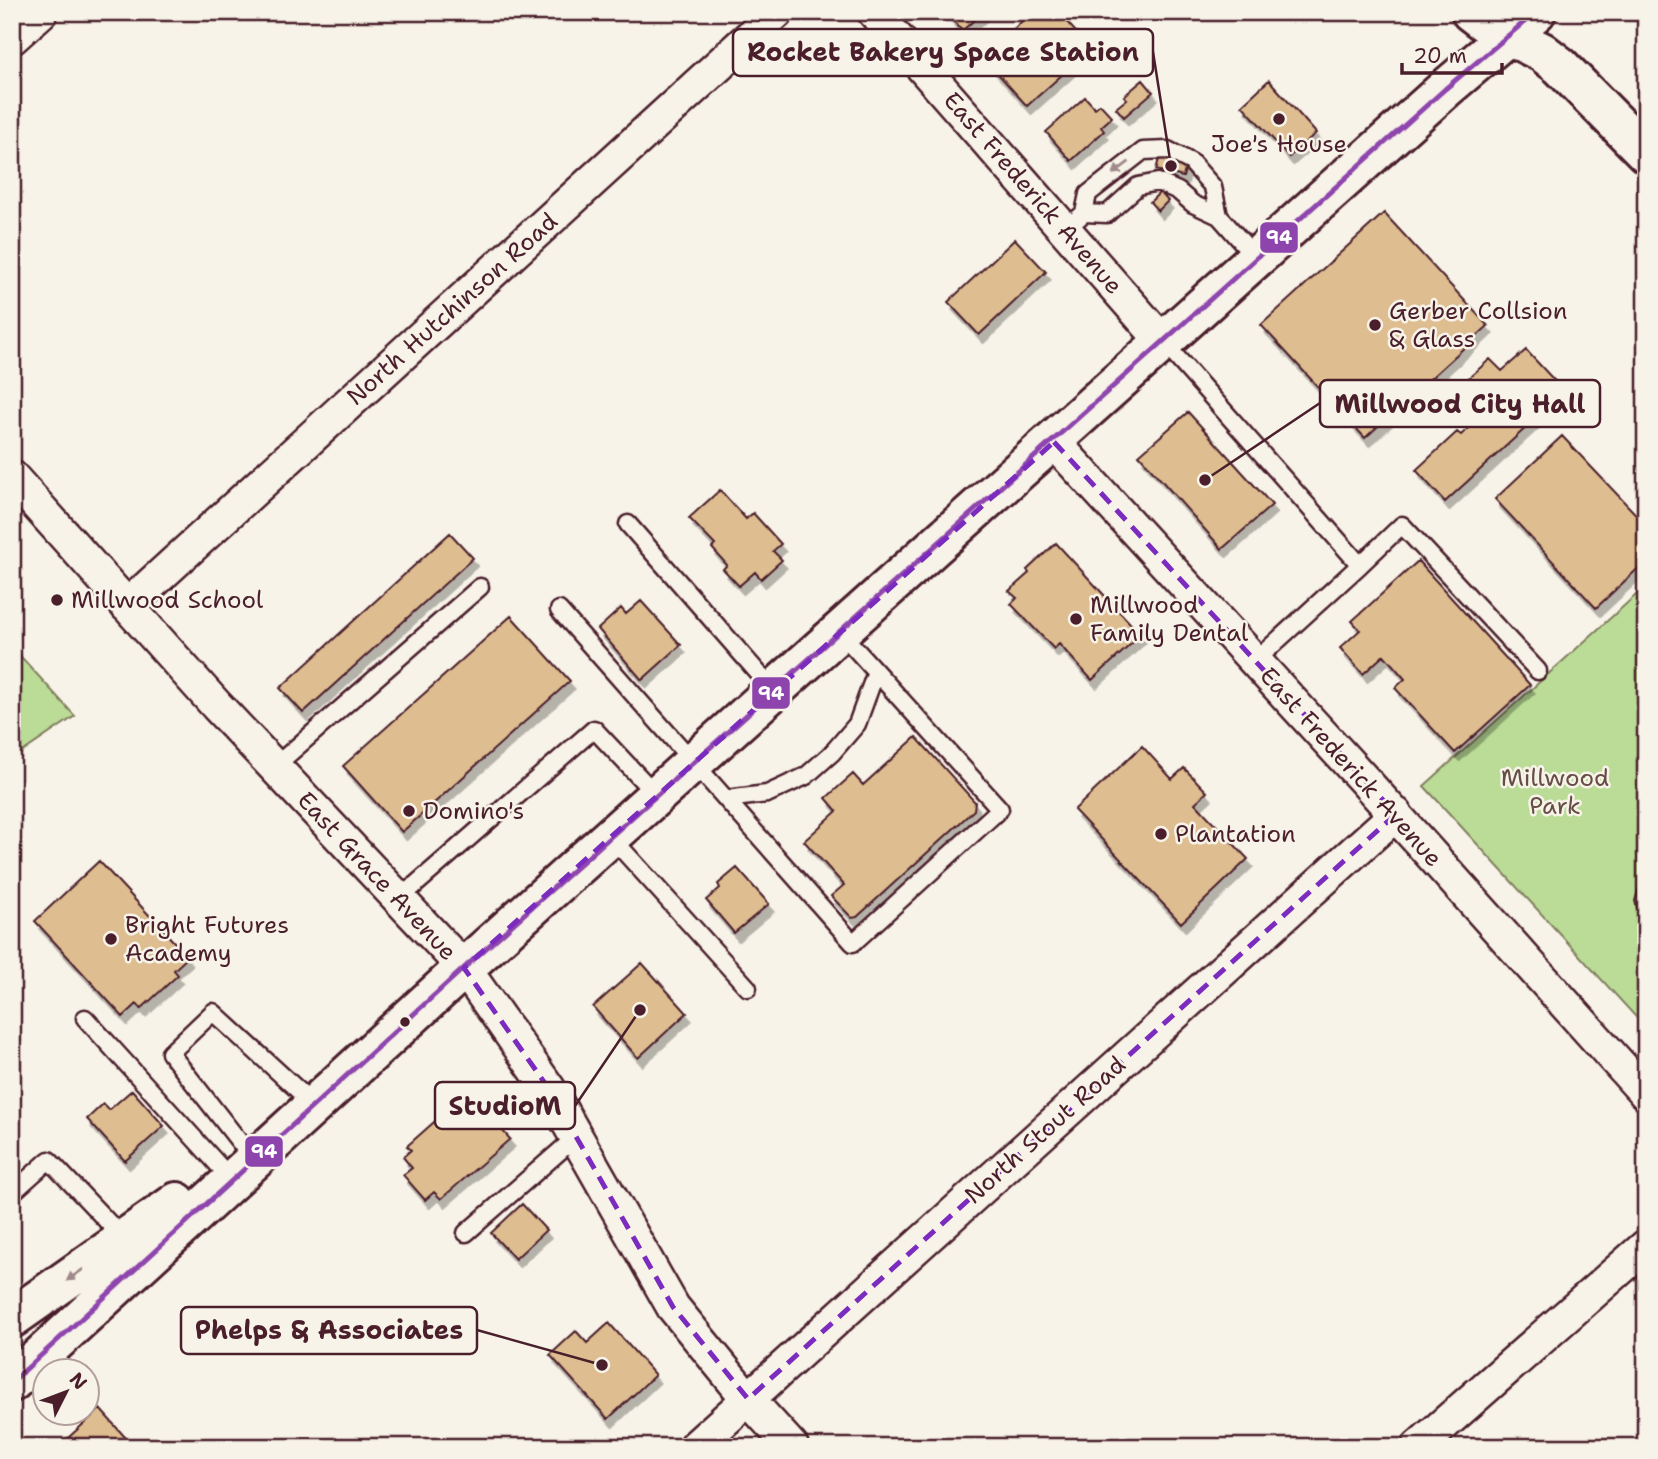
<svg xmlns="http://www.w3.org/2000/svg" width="1658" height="1459" font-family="'Shantell Sans',sans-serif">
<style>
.green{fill:#badc96;stroke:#827e60;stroke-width:2}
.building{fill:#debd90;stroke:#4a1f2b;stroke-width:2;filter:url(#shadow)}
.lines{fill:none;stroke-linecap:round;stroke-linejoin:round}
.lane-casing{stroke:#4a1f2b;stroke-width:21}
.street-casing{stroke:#4a1f2b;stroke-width:37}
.secondary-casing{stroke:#4a1f2b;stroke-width:44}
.primary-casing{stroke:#4a1f2b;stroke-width:44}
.lane{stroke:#f7f3e8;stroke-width:16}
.street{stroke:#f7f3e8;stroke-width:32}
.secondary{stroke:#f7f3e8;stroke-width:38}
.primary{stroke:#f7f3e8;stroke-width:38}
.bus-1-casing{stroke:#f7f3e8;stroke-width:10}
.bus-1{stroke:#8e44ad;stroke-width:5}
.oneway{fill:#a0898a}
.marked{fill:none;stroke:#7b2cbf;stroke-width:5;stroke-dasharray:14 9;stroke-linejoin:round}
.poi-dot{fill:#4a1f2b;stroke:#f7f3e8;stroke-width:2.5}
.labels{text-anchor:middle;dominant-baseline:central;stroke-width:5;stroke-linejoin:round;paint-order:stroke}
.poi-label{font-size:24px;fill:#4a1f2b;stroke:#f7f3e8;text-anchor:start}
.street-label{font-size:24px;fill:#4a1f2b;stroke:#f7f3e8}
.park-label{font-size:24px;fill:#664e46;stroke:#f7f3e8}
.leader{fill:none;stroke:#4a1f2b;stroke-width:2.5}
.callout-dot{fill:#4a1f2b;stroke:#f7f3e8;stroke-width:2.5}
.callout{fill:#f7f3e8;stroke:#4a1f2b;stroke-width:2.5}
.callout-label{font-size:26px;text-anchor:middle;font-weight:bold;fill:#4a1f2b}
.line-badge{stroke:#f7f3e8;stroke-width:2.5}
.badge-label{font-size:19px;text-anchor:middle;font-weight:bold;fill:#fff}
</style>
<defs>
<filter id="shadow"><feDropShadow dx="4.5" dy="8" stdDeviation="0" flood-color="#0004"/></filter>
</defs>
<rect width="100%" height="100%" fill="#f7f3e8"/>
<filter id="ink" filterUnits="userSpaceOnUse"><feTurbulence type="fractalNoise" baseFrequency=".0143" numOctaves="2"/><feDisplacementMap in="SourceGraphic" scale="14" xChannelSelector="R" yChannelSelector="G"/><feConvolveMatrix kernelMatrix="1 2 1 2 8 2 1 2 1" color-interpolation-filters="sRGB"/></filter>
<g filter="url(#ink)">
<path class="green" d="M1646 586V1028L1424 786Z
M12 647 75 716 12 759Z"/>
<path class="building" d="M946 12H983L962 31Z
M1032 12H1058L1091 49 1027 106 983 57Z
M1143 80 1153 92 1124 117 1116 108 1127 99 1124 96Z
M1269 80 1316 133 1289 157 1242 105Z
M1085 97 1095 108 1100 104 1112 117 1101 127 1104 131 1071 161 1046 132Z
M1160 155 1187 162 1183 177 1156 170Z
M1160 192 1168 201 1158 211 1150 202Z
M1384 213 1488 326 1365 438 1261 325Z
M1015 239 1046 272 979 335 948 302Z
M1526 350 1565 392 1445 502 1416 470 1457 432 1461 435 1488 410 1463 383 1490 359 1502 371Z
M1188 412 1272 505 1222 549 1139 455Z
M1562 436 1646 525V561L1596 608 1495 499Z
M720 490 746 519 753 513 781 544 773 551 782 560 761 579 755 572 739 586 723 569 727 565 712 548 715 545 689 518Z
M450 533 473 558 303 713 280 688Z
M1056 543 1141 635 1092 680 1059 644 1054 649 1011 604 1017 598 1009 591 1029 573 1027 570Z
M1418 561 1530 685 1455 753 1395 688 1405 679 1384 655 1363 674 1340 648 1360 630 1352 621Z
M641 601 681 645 642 680 598 629 621 608 626 614Z
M511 616 570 681 402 832 343 766Z
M916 737 975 802 974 810 857 917 852 918 831 896 844 885 804 841 837 811 826 798 853 774 863 785Z
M1142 746 1172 779 1184 768 1207 792 1195 803 1248 859 1181 923 1074 810Z
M99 861 188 957 174 970 178 975 141 1009 137 1004 123 1017 35 921Z
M737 868 769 904 734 933 706 900 720 888 718 884Z
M1646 883V919L1640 917 1635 901 1640 885Z
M642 963 687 1013 638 1058 593 1007Z
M132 1090 164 1126 125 1161 87 1119 103 1104 109 1110Z
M468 1092 510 1139 441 1199 434 1192 425 1200 403 1175 412 1168 403 1157 411 1150 407 1146Z
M522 1204 546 1230 515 1259 491 1233Z
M609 1323 655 1375 608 1419 550 1355 576 1331 587 1343Z
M100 1409 134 1447H58Z"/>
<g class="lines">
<g class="lane-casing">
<path id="lane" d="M1084 213 1107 214 1138 186 1158 182 1178 191 1193 204 1219 216 1257 259
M1065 230 1084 213 1088 194 1143 151 1168 150 1191 162 1213 187 1219 216
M1164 343 1360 565 1255 661
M628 524 774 691
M1360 565 1402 525 1538 671
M559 610 853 943 1000 809 840 632
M274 767 480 587
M726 799 767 794 806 776 832 753 857 724 876 672
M611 837 748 988
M399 899 594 729 657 796
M85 1018 222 1169
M246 1150 170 1053 213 1012 311 1102
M12 1193 49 1160 125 1240
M466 1233 576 1137"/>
</g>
<g class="street-casing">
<path id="street" d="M874 12 1164 343
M12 38 41 12
M1054 442 1364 780 1646 1094
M12 477 217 706 464 968 549 1089 673 1307 748 1399 792 1447
M127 606 777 12
M695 1447 1396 814
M1418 1447 1646 1246"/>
</g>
<g class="secondary-casing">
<path id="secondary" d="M1471 12 1488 25 1542 52 1560 66 1646 153"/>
</g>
<g class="primary-casing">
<path id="primary" d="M12 1318 177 1202
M12 1382 464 968 1445 89 1536 12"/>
</g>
<use href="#lane" class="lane"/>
<use href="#street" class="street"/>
<use href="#secondary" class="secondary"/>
<use href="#primary" class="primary"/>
<g class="bus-1-casing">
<path id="bus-1" d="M12 1382 464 968 1445 89 1536 12"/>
</g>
<use href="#bus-1" class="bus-1"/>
</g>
<defs><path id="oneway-solid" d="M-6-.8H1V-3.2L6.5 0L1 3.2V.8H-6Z" transform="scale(1.75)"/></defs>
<g class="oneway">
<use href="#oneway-solid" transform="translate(1121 168) rotate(143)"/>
<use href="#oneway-solid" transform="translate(75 1275) rotate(145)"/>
</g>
</g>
<path class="marked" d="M1054 442 1396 814 748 1399 673 1307 549 1089 464 968Z"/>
<g class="poi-dot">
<circle cx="1279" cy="119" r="7"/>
<circle cx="1375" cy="325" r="7"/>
<circle cx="57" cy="600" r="7"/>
<circle cx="1076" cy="619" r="7"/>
<circle cx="409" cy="811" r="7"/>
<circle cx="1161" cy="834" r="7"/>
<circle cx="111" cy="939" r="7"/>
<circle cx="405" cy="1022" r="6"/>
</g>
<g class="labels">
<g class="poi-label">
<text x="1279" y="144" text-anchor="middle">Joe's House</text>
<text x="1389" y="311">Gerber Collsion<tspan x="1389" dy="28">&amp; Glass</tspan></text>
<text x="71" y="600">Millwood School</text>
<text x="1090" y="605">Millwood<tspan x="1090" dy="28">Family Dental</tspan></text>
<text x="423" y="811">Domino's</text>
<text x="1175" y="834">Plantation</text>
<text x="125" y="925">Bright Futures<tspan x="125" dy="28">Academy</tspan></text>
</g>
<g class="street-label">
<text transform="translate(1033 193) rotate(49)">East Frederick Avenue</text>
<text transform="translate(452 309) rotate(-42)">North Hutchinson Road</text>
<text transform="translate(1351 767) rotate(48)">East Frederick Avenue</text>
<text transform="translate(377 876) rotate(47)">East Grace Avenue</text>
<text transform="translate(1045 1130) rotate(-42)">North Stout Road</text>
</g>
<g class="park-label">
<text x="1555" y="778">Millwood<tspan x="1555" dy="28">Park</tspan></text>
</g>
</g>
<path class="leader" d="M1171 166L1153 52M1205 480L1320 403M640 1010L575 1106M602 1365L477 1330"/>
<g class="callout-dot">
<circle cx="1171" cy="166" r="7"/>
<circle cx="1205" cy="480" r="7"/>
<circle cx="640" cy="1010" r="7"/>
<circle cx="602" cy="1365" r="7"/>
</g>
<g class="callout">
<rect x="733" y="29" width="420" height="47" rx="7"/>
<rect x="1320" y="380" width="280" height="47" rx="7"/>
<rect x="435" y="1082" width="140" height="47" rx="7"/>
<rect x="181" y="1307" width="296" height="47" rx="7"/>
</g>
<g class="callout-label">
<text x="943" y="61">Rocket Bakery Space Station</text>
<text x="1460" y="413">Millwood City Hall</text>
<text x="505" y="1115">StudioM</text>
<text x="329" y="1339">Phelps &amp; Associates</text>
</g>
<g class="line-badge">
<rect x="1259" y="221" width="40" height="33" rx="7" fill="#8e44ad"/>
<rect x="751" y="676" width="40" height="34" rx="7" fill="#8e44ad"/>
<rect x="244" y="1135" width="40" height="33" rx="7" fill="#8e44ad"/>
</g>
<g class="badge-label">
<text x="1279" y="244">94</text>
<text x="771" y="700">94</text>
<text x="264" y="1158">94</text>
</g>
<rect width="1658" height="1459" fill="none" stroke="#f7f3e8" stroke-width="42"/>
<rect x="21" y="21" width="1616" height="1417" fill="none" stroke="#4a1f2b" stroke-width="2.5" filter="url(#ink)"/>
<g transform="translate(66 1392) rotate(48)"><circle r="33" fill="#f7f3e8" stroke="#b29e9c" stroke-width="2"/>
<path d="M0-5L12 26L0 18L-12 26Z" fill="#4a1f2b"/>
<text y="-10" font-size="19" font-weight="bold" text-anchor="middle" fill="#4a1f2b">N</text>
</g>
<path d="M1402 63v10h100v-10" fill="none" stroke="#4a1f2b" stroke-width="3.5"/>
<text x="1413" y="63" font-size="21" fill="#4a1f2b" stroke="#f7f3e8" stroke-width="5" paint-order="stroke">20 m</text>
</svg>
